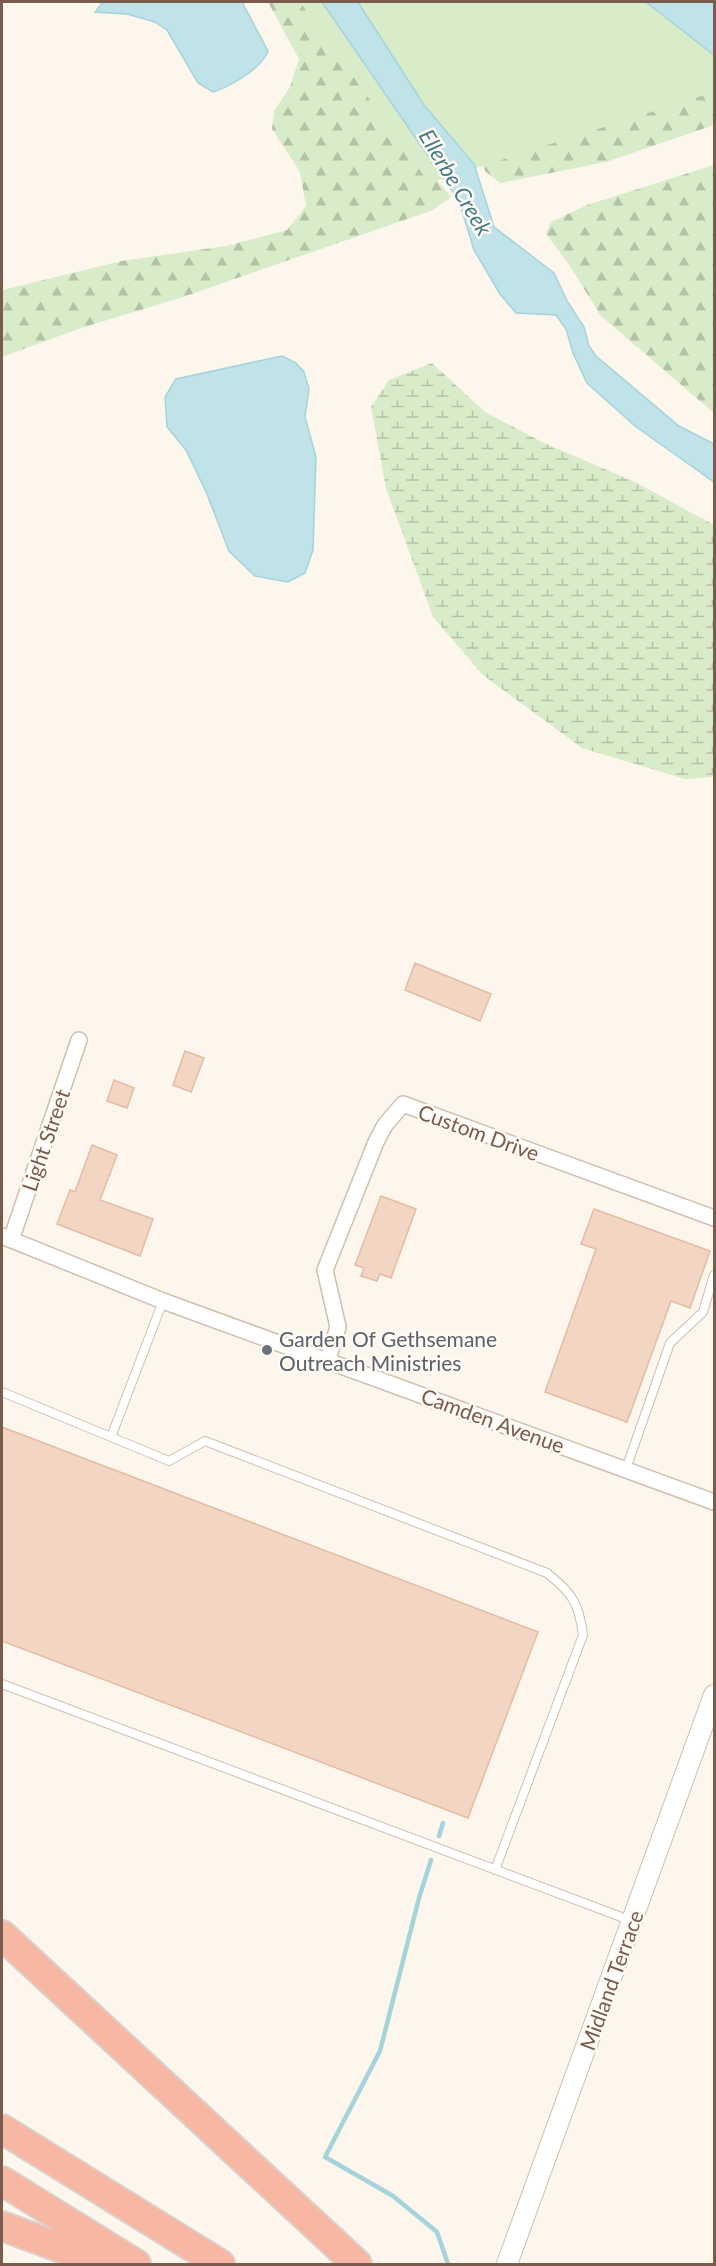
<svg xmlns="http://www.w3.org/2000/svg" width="716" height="2266" font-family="Lato,sans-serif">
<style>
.forest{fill:url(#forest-firs)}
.wetland{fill:url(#wetland-marsh)}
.park{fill:#d8ecc9}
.water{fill:#bfe3e8;stroke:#a5d3da;stroke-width:1.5}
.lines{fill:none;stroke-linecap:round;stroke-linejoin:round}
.stream{stroke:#a5d3da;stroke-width:4.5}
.building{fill:#f3d5c3;stroke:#e6bba3;stroke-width:1.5}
.service-casing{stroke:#d1beb0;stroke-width:10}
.minor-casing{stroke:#d1beb0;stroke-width:18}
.tertiary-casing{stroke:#d1beb0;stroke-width:22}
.motorway-casing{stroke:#dad1cd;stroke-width:32}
.service{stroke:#fff;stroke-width:8}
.minor{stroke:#fff;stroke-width:15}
.tertiary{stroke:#fff;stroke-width:20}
.motorway{stroke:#f7b7a3;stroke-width:28}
.worship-dot{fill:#6b7280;stroke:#fffaf3;stroke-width:2}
.labels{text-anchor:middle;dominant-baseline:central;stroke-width:5;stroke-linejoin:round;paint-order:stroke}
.street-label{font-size:21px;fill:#7a5c4d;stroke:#fffaf3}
.worship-label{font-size:21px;fill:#5b616d;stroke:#fffaf3;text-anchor:start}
.water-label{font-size:22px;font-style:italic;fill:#437c86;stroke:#fffaf3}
</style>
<defs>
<pattern id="forest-firs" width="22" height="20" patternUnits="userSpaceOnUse" patternTransform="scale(1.5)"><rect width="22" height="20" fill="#d8ecc9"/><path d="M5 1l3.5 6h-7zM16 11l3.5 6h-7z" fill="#b4c2a5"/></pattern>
<pattern id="wetland-marsh" width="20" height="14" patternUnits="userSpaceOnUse" patternTransform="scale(1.5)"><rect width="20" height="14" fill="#d8ecc9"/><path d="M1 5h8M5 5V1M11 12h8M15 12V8" fill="none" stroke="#b4c2a5"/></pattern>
</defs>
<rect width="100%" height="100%" fill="#fdf6ec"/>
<path class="forest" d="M268 2H318L422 163 451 197 433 210 180 298 81 328 2 357V290L122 261 226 246 287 230 306 206 300 172 272 129 274 111 290 87 299 59Z
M714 87V125L606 162 500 183 486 172 460 130Z
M714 165V413L601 316 568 263 546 234 551 222 587 205Z"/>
<path class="wetland" d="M432 363 485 412 544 443 635 482 714 525V777L685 779 582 748 483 675 433 617 386 488 371 407 389 380Z"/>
<path class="park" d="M300 2H714V92L429 183Z"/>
<path class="water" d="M103 2H242L268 51C261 69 231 86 213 92L198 83 167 30 155 22 127 14 95 12Z
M322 2H358L424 105 474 164 494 227 554 273 567 301 584 327 589 346 596 356 679 426 714 444V482L635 426 587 383 573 353 566 329 556 315 516 313 500 294 474 250 459 201Z
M646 2H714V55Z
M282 356 296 363 304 372 309 389 305 417 316 457 313 550 305 573 288 582 255 576 229 551 207 494 186 450 167 427 165 397 176 379Z"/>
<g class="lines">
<path class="stream" d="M439 1836 443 1823
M431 1860 419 1898 380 2051 325 2157 393 2196 437 2232 448 2264"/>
</g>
<path class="building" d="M415 963 491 994 480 1021 405 990Z
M185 1051 204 1058 191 1092 173 1085Z
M114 1080 134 1088 127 1108 107 1101Z
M92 1145 117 1155 100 1200 153 1219 140 1256 57 1224 70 1190 75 1192Z
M381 1196 416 1209 391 1278 380 1274 377 1281 361 1276 364 1268 355 1265Z
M594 1209 710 1251 690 1308 671 1301 627 1422 545 1392 596 1249 581 1244Z
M2 1427 538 1632 468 1818 2 1641Z"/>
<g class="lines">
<g class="service-casing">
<path id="service" d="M2 1392 111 1437 163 1301
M111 1437 169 1461 205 1441 547 1573C572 1593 579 1603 583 1635L495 1870
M626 1469 670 1343 703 1312 714 1275
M2 1684 632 1921"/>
</g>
<g class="minor-casing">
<path id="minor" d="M2 1236 163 1301 714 1502
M11 1240 79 1040
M328 1359 338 1327 325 1270 376 1142 385 1125 403 1104 714 1218"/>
</g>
<g class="tertiary-casing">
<path id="tertiary" d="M507 2264 714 1695"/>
</g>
<g class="motorway-casing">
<path id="motorway" d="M2 1935 357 2264
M2 2129 220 2264
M2 2181 136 2264
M2 2226 104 2264"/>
</g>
<use href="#service" class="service"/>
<use href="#minor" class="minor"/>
<use href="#tertiary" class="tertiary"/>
<use href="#motorway" class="motorway"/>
</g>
<circle class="worship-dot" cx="267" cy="1350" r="6"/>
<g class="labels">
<g class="street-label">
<text transform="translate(479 1132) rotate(20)">Custom Drive</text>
<text transform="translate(45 1140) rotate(-71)">Light Street</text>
<text transform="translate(493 1420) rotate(20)">Camden Avenue</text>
<text transform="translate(611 1980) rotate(-70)">Midland Terrace</text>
</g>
<g class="worship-label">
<text x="279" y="1338">Garden Of Gethsemane<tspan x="279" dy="24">Outreach Ministries</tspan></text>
</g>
<g class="water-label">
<text transform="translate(456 182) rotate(59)">Ellerbe Creek</text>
</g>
</g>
<rect width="716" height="2266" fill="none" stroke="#7a5c4d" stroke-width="6"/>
</svg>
